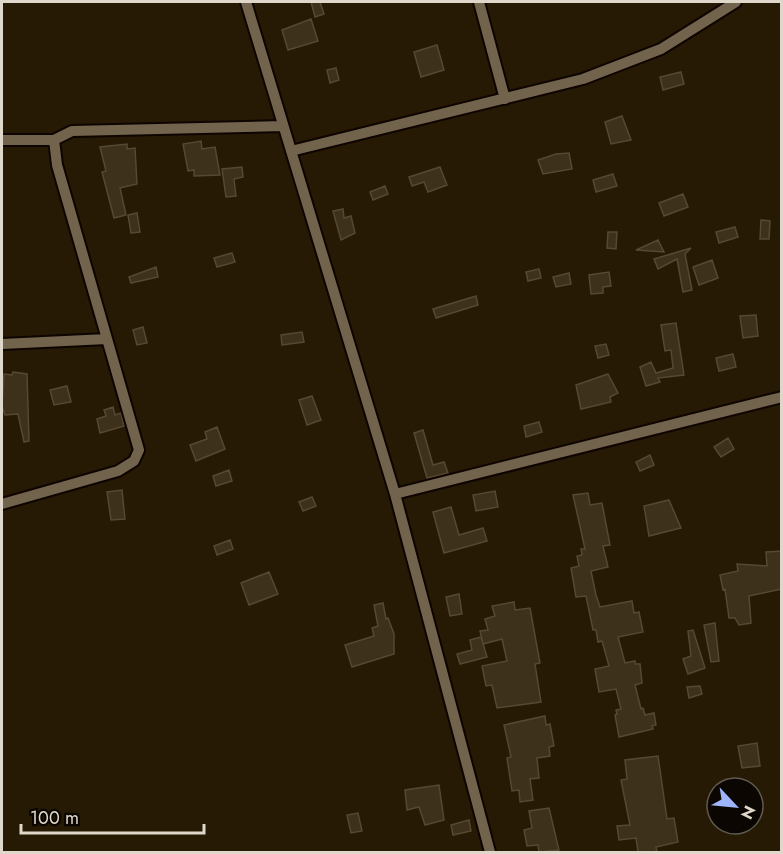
<svg xmlns="http://www.w3.org/2000/svg" width="783" height="854" font-family="Jost,sans-serif">
<style>
.building{fill:#3e311b;stroke:#564831;stroke-width:1.5}
.lines{fill:none;stroke-linecap:round;stroke-linejoin:round}
.minor-casing{stroke:#0e0500;stroke-width:14}
.minor{stroke:#72644c;stroke-width:10}
</style>
<rect width="100%" height="100%" fill="#261a04"/>
<path class="building" d="M311 2H320L324 14 315 17Z
M311 19 318 41 288 50 282 30Z
M437 45 444 70 421 77 414 52Z
M336 68 339 80 330 83 327 70Z
M681 72 684 84 663 90 660 77Z
M622 116 631 140 611 144 605 122Z
M201 141 202 149 215 147 220 175 194 176V170L188 171 183 144Z
M127 144V149L135 148 137 184 120 188 126 215 114 218 102 172 106 171 100 147Z
M569 153 572 169 543 174 538 160 556 154Z
M242 167 243 177 234 179 236 196 226 197 222 169Z
M440 167 447 185 428 192 424 182 412 186 409 177Z
M613 174 617 186 596 192 593 180Z
M385 186 388 194 373 200 370 192Z
M683 194 688 207 664 216 659 203Z
M343 209 344 218 351 216 355 233 341 240 333 211Z
M137 213 140 232 131 233 128 215Z
M761 220 770 221 769 239H760Z
M735 227 738 237 719 243 716 232Z
M608 232H617L616 249 607 248Z
M658 240 664 252 636 250Z
M691 248 685 254 692 290 683 292 677 259 658 269 654 259Z
M232 253 235 262 217 267 214 258Z
M712 260 718 278 699 285 693 267Z
M156 267 158 277 131 283 129 277Z
M539 269 541 278 528 281 526 272Z
M609 272 611 286 603 287V293L591 294 589 275Z
M569 273 571 284 556 287 553 277Z
M476 296 478 305 436 318 433 309Z
M756 315 758 336 743 338 740 316Z
M676 323 684 375 658 378 660 382 646 386 640 367 651 362 656 373 673 368 671 350 665 351 661 325Z
M143 327 147 343 137 345 133 330Z
M302 332 304 342 282 345 281 335Z
M606 344 609 355 598 358 595 346Z
M733 354 736 367 719 371 716 358Z
M13 372 27 374 29 441 24 442 18 414 5 415 2 406 4 374 12 375Z
M608 374 618 393 610 397 611 402 581 409 576 385Z
M67 386 71 402 54 405 50 390Z
M312 396 321 420 307 425 299 400Z
M113 407 115 415 121 413 124 426 100 433 97 419 106 416 104 410Z
M539 422 542 432 526 437 524 426Z
M217 427 225 449 196 461 190 445 207 439 205 432Z
M423 430 433 465 444 462 448 473 427 478 414 433Z
M728 438 734 449 721 457 714 447Z
M650 455 654 465 640 471 636 462Z
M229 470 232 481 216 486 213 476Z
M122 490 125 519 111 520 107 492Z
M495 491 498 507 476 511 473 495Z
M588 493 590 505 602 503 610 545 603 546 608 567 591 571 596 595 600 607 632 601 634 613 639 612 643 632 618 637 625 663 635 661V664H640L642 683 635 685 641 709 643 708 645 715 654 713 656 725 652 726 653 729 619 737 615 715 617 714 616 710 621 709 616 689 599 692 595 669 609 666 602 641 598 642 596 630H593L586 596 576 597 571 568 579 566 577 556 582 555 581 549H585L573 495Z
M312 497 316 506 303 511 299 502Z
M669 500 681 528 649 536 644 506Z
M451 507 459 535 483 528 487 541 444 553 433 512Z
M230 540 233 549 217 555 214 546Z
M782 551V589L749 596 751 623 739 625 735 618H729L725 589 723 590 720 575 738 571 737 564 767 566 766 552Z
M269 572 278 594 249 605 241 583Z
M459 594 462 614 450 616 446 597Z
M514 602 515 610 530 608 540 663 535 664 541 702 497 708 492 685 486 686 482 666 507 661 502 639 483 644 480 631 488 630 485 619 495 616 492 606Z
M383 603 386 619 388 618 394 634V654L352 667 345 645 374 636 372 628 378 626 374 605Z
M715 623 719 661 711 662 704 625Z
M693 630 705 668 688 674 683 659 691 656 688 631Z
M481 637 487 657 460 664 457 654 472 650 470 640Z
M700 686 702 694 689 698 687 687Z
M545 716 546 725 550 724 554 746 549 747 550 756 537 758 539 778 530 779 533 800 520 802 519 790 512 791 507 758 511 757 504 725Z
M757 743 760 766 742 768 738 746Z
M658 756 667 819 674 818 678 842 656 847 657 852H638L636 838 619 840 617 826 630 825 621 780 627 779 625 760Z
M439 785 444 820 425 825 419 807 407 810 405 790Z
M549 808 559 850 539 852 538 845 527 846 524 830 532 828 529 811Z
M358 813 362 831 351 833 347 815Z
M469 820 471 831 453 835 451 825Z"/>
<g class="lines">
<g class="minor-casing">
<path id="minor" d="M246 2 395 494 490 852
M479 2 505 99
M2 140H54L72 131 283 126
M291 151 583 79 661 49 736 2
M2 344 107 339
M395 494 782 397
M2 504 118 471 134 461 139 450 57 165 54 140"/>
</g>
<use href="#minor" class="minor"/>
</g>
<rect width="783" height="854" fill="none" stroke="#dfd7c9" stroke-width="6"/>
<g transform="translate(735 806) rotate(116)"><circle r="28" fill="#0b0601" stroke="#605a51" stroke-width="1.5"/>
<path d="M0-4.5L10 22L0 15L-10 22Z" fill="#9eb4fd"/>
<text y="-9" font-size="16" font-weight="bold" text-anchor="middle" fill="#dfd7c9">N</text>
</g>
<path d="M21 824v9h183v-9" fill="none" stroke="#dfd7c9" stroke-width="3"/>
<text x="30" y="824" font-size="18" fill="#dfd7c9" stroke="#0b0601" stroke-width="4.5" paint-order="stroke">100 m</text>
</svg>
